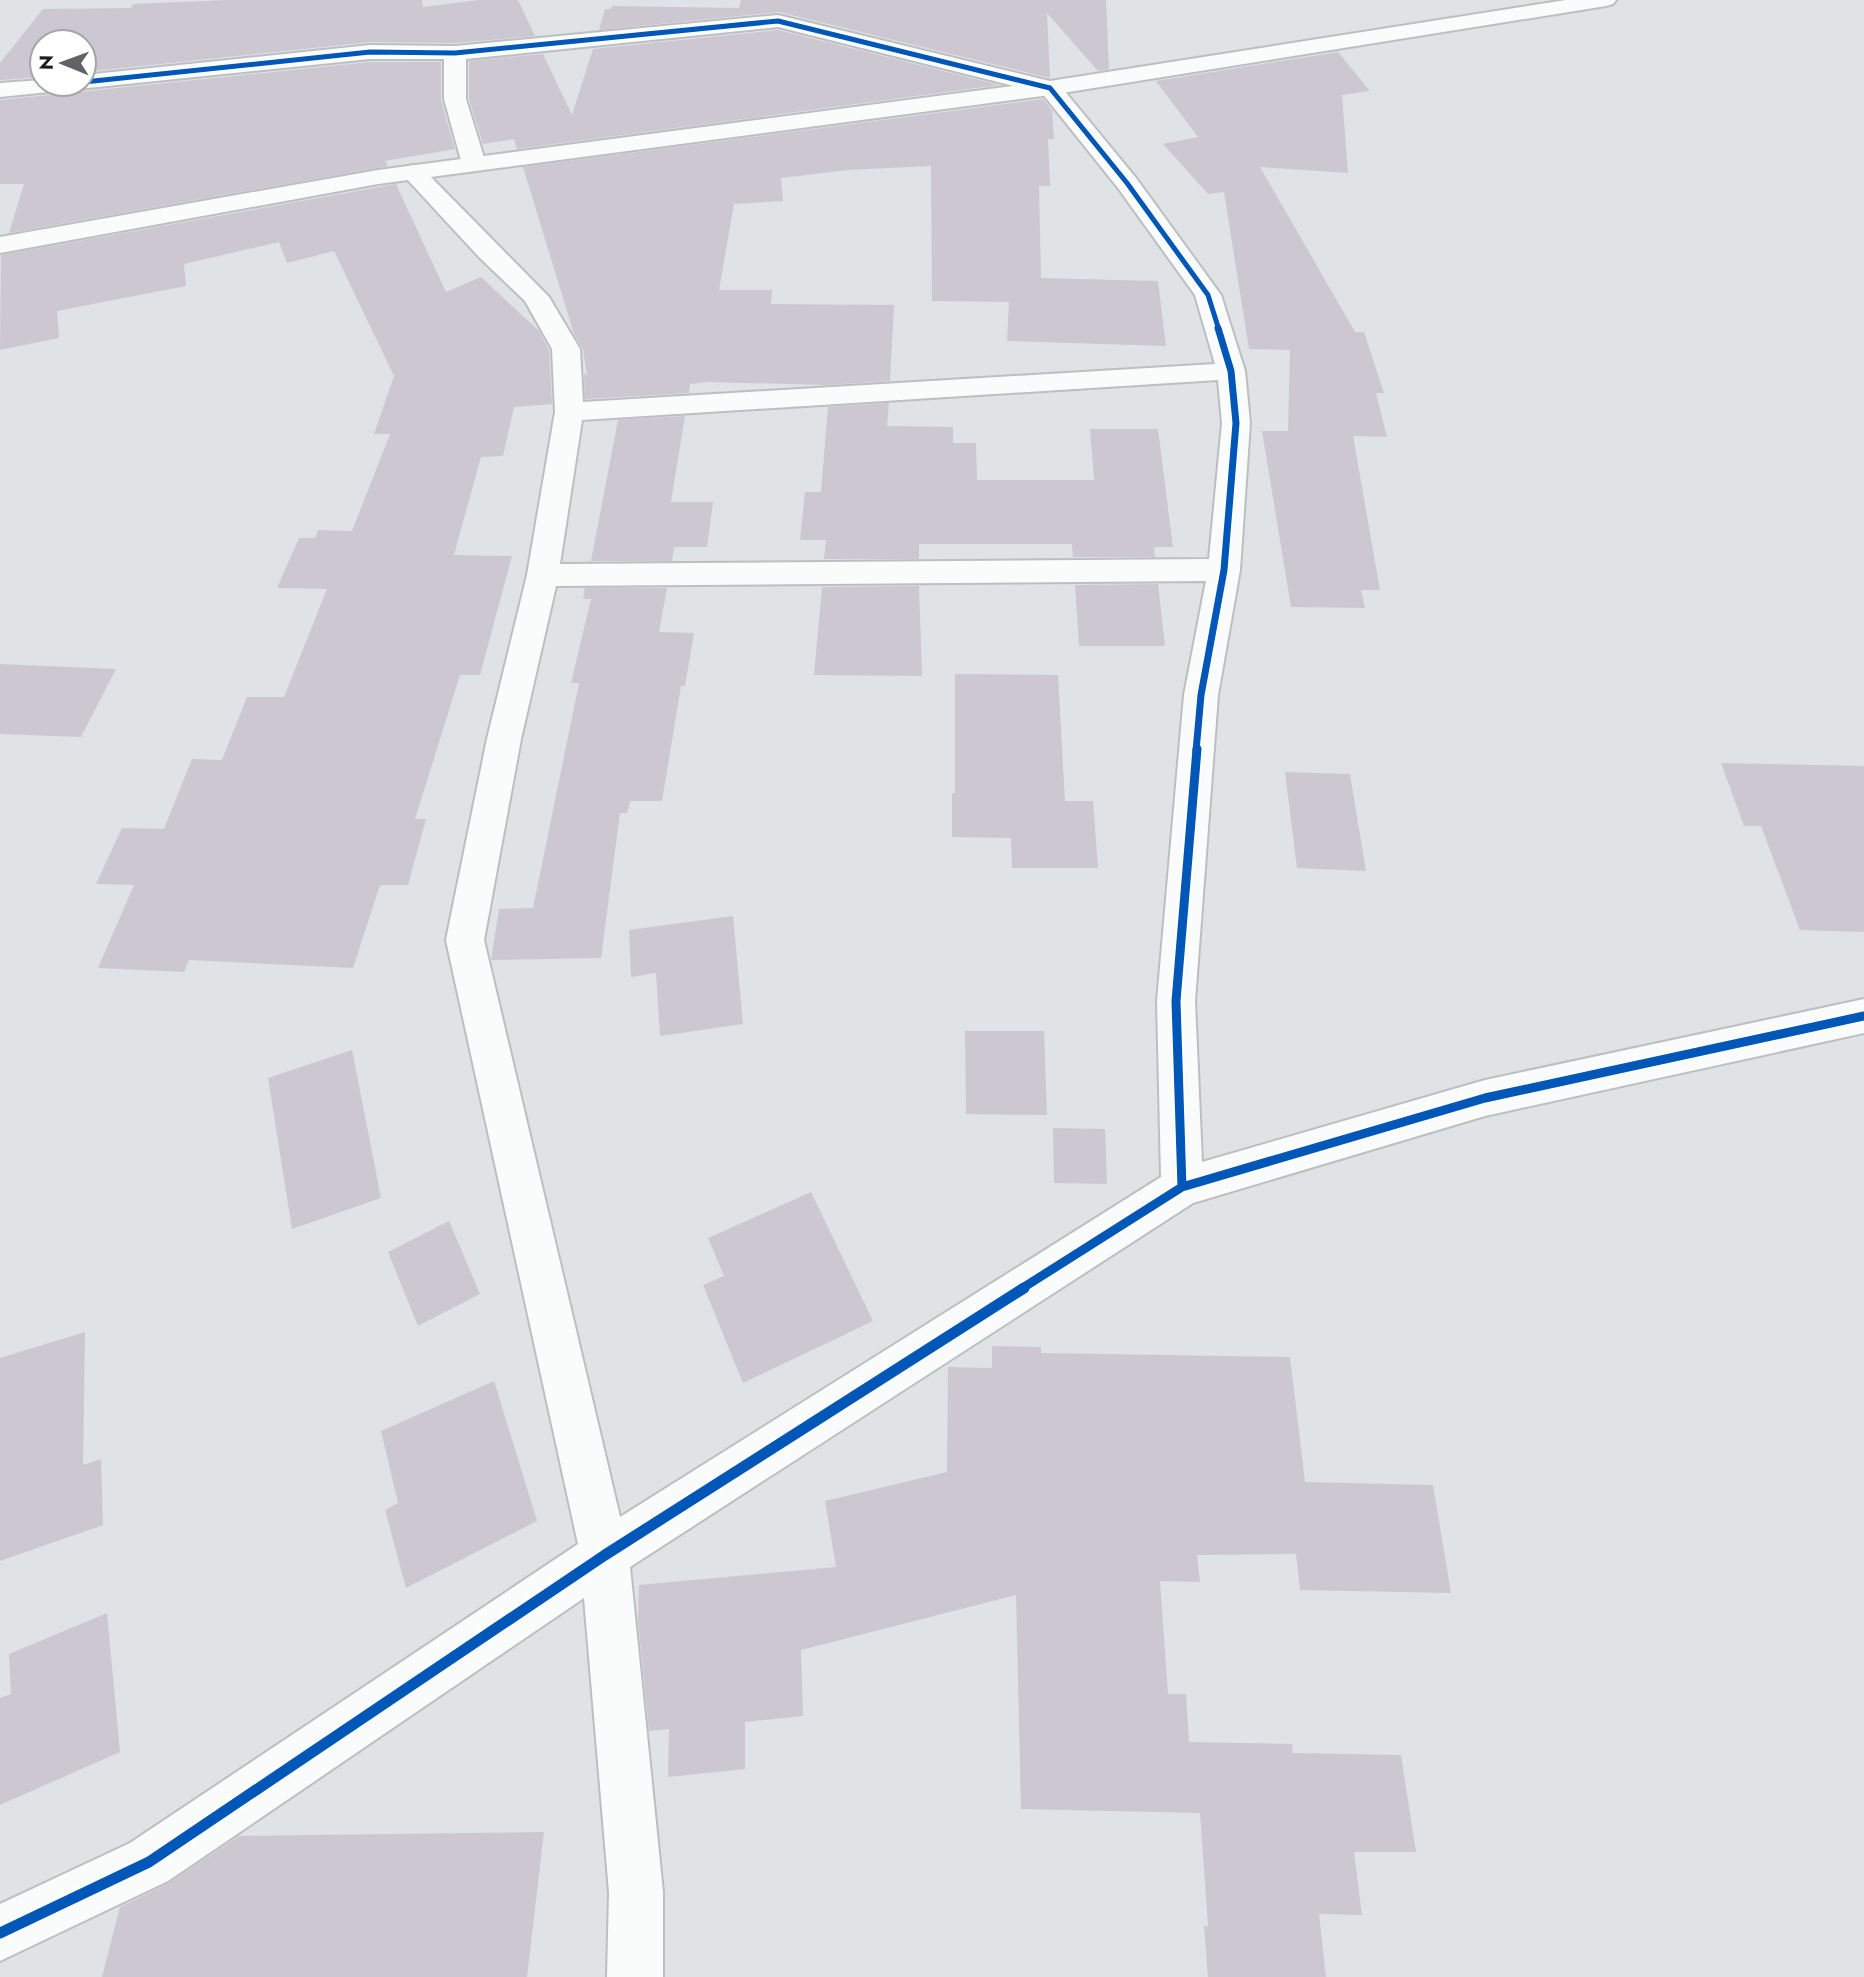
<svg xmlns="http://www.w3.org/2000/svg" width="1864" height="1977" font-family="Jost,sans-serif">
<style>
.building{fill:#ccc7d1}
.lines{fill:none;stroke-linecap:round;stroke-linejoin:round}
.minor-casing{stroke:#bcbfc1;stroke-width:4}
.tertiary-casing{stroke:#bcbfc1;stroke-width:4}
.minor{fill:#fafbfb;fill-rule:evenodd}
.tertiary{fill:#fafbfb;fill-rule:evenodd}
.cycleway-far3-casing{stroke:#fff;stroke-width:8}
.cycleway-far2-casing{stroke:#fff;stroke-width:10}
.cycleway-far1-casing{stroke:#fff;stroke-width:13}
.cycleway-casing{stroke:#fff;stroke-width:16}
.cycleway-far3{stroke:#0057b8;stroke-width:5}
.cycleway-far2{stroke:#0057b8;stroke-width:7}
.cycleway-far1{stroke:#0057b8;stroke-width:9}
.cycleway{stroke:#0057b8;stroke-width:11}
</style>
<rect width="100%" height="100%" fill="#e0e3e6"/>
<path class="building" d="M227 0H422L423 7 478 0H518L535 36 455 43 370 42 84 72V42H42V77L0 80V63L43 9 131 8 133 4Z
M741 0H1106L1109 69 1098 71 1047 13 1050 78 779 12 599 30 605 9H610L612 6 739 8Z
M778 30 999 85 517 149 514 139 483 144 469 99V61L543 54 572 115 593 49Z
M1338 52 1370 91 1342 95 1348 173 1260 167 1355 332H1364L1384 393H1376L1387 437 1353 436 1380 590H1361L1365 608 1291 607 1262 431H1288L1290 350 1249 349 1224 192 1208 194 1163 144 1198 137 1156 81Z
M370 62H441V100L455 149 385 161 388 166 9 233 24 184H0V100Z
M1043 99 1052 110 1054 139H1048L1050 186H1039L1041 278 1158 281 1166 346 1007 341 1009 302 932 301 931 166 848 170 781 178 783 201 734 204 719 290H772L771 304 894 305 890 381 827 385 708 382 690 384 689 393 585 399 584 373 587 376 583 349 574 334 523 167Z
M396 184 446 292 481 277 539 331 549 350 552 404 514 407 503 456 481 457 454 555 512 556 480 675H460L415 819H426L408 885H380L353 968 189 960 184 972 98 968 134 885 96 884 122 828 164 829 192 759 222 760 247 697H284L327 589 277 588 299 538H315L318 530 352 531 390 434H374L394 376 334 251 287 263 279 242 184 264 186 286 57 311 59 338 0 350 1 255Z
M889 403 887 426 953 427V443H976L977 480H1094L1090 429H1158L1173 547H1154L1155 557H1073L1072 544H919V559H824L826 540H800L805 492H821L828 407Z
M685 416 671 502H713L707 547H674L672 561H591L618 420Z
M1158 584 1165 646H1079L1075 585Z
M919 586 922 676 814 675 822 587Z
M585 588H667L659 632 694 633 685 686H681L662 801H630L627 813H620L601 958 491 960 499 909 533 908 579 683H571L591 599H583Z
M0 664 116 669 81 737 0 734Z
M955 674 1058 675 1065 801H1093L1098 868H1012L1011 838 952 837V793H955Z
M1721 763 1864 766V932L1800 930 1761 826H1744Z
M1285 772 1350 774 1366 871 1297 868Z
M733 916 743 1024 660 1036 656 973 631 977 629 930Z
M965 1031H1044L1047 1115 966 1114Z
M352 1050 381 1198 292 1229 268 1078Z
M1053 1128 1105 1129 1107 1184 1054 1183Z
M811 1192 873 1321 743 1383 703 1285 724 1276 708 1238Z
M449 1221 480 1294 418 1326 388 1252Z
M85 1332 83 1465 101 1459 103 1525 0 1561V1358Z
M992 1346 1041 1347V1353L1290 1357 1305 1482 1433 1485 1451 1593 1300 1590 1296 1554 1197 1555 1200 1582 1160 1581 1168 1694H1186L1189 1742 1292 1744 1293 1753 1401 1755 1416 1852H1354L1362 1915 1319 1914 1326 1977H1208L1204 1926H1208L1200 1813 1021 1809 1016 1595 801 1650 803 1716 745 1722V1769L668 1777 669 1729 649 1731 638 1620 639 1585 836 1567 825 1501 947 1472 948 1367 992 1368Z
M494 1381 537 1521 406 1588 385 1510 398 1503 381 1431Z
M107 1613 120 1752 0 1805V1698L11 1694 9 1654Z
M544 1832 527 1977H102L120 1907 169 1883 239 1836Z"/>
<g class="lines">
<g class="minor-casing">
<path id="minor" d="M778 15 1058 83 1136 178 1221 295 1245 371 1250 423 1240 570 1218 695 1195 1001 1202 1162 1485 1080 1864 999V1033L1485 1116 1193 1203 630 1567 663 1892V1977H607L609 1892 584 1598 168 1881 0 1961V1904L130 1843 578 1544 446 940 487 739 527 575 555 412 552 349 525 301 479 257 405 177 401 172 405 167 413 165 421 167 549 297 580 349 583 402 1215 364 1195 295 1118 188 1042 93 778 27 466 59V99L486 164 482 169H466L462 164 444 99V59H370L0 97V83L42 80V84H84V75L370 45 455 46ZM1218 380 1222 423 1209 559 560 564 582 420ZM1206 581 1184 695 1157 1001 1161 1177 620 1517 484 940 521 739 556 586Z"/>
</g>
<g class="tertiary-casing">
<path id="tertiary" d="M1566 0H1616L1613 4 1606 6 1050 95 378 184 0 253V237L378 170 1050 81Z"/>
</g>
<use href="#minor" class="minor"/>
<use href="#tertiary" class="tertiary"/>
<g class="cycleway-far3-casing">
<path id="cycleway-far3" d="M84 82 370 52 455 53 778 21 1050 88 1127 183 1208 295 1219 330"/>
</g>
<g class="cycleway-far2-casing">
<path id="cycleway-far2" d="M1196 751 1201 695 1224 570 1236 423 1231 371 1218 328"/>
</g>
<g class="cycleway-far1-casing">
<path id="cycleway-far1" d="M1182 1187 1176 1001 1197 749
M1021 1289 1182 1187 1485 1098 1864 1016"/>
</g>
<g class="cycleway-casing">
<path id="cycleway" d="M0 1933 149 1862 605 1555 1024 1288"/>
</g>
<use href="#cycleway-far3" class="cycleway-far3"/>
<use href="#cycleway-far2" class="cycleway-far2"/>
<use href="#cycleway-far1" class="cycleway-far1"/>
<use href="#cycleway" class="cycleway"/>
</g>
<g transform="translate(63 63) rotate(271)"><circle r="33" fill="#ffffff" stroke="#a4a5a5" stroke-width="2"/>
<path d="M0-5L12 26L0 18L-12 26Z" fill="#606265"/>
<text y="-10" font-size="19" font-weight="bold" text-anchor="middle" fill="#1b1d1f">N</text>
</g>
</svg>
